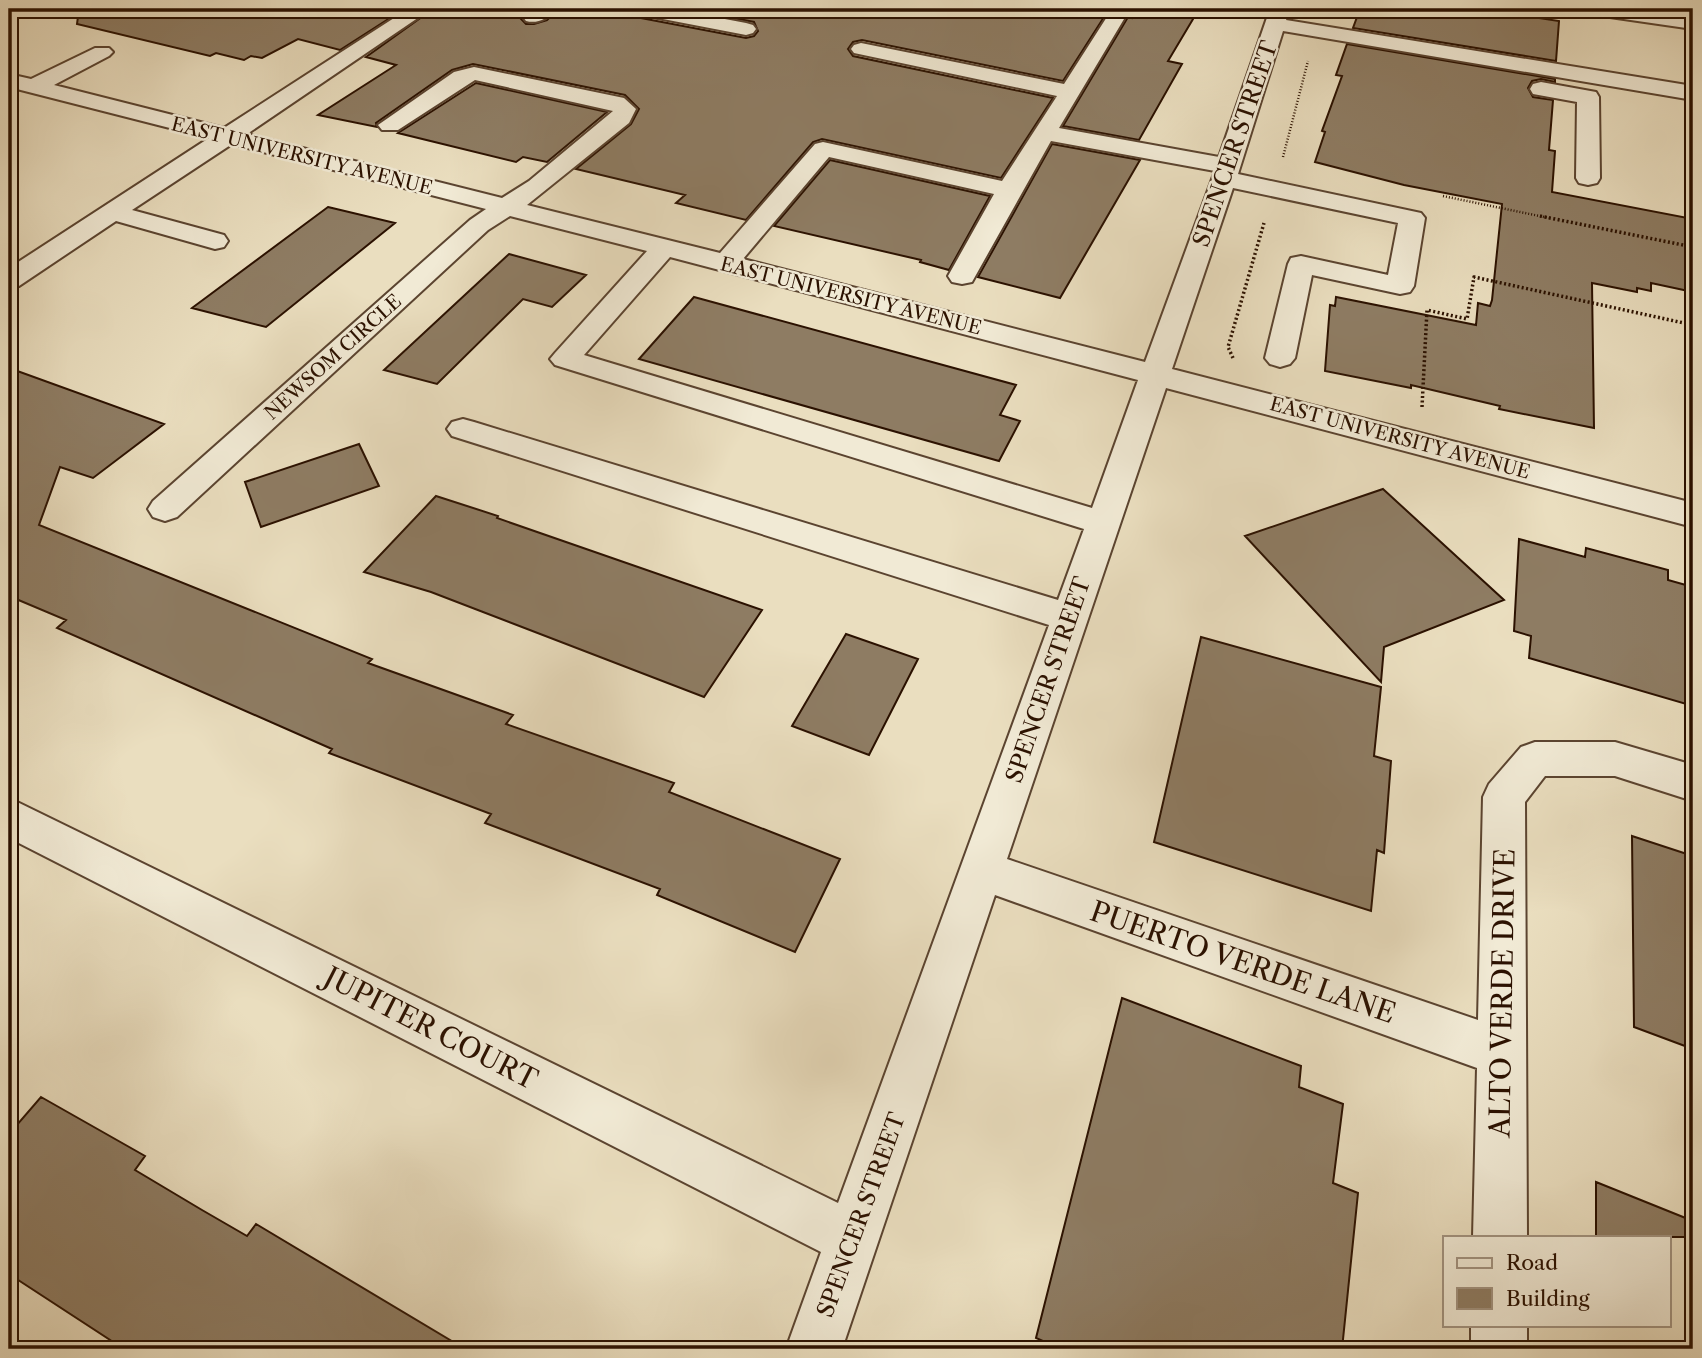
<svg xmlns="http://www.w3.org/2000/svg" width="1702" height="1358" font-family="'Libre Caslon Text',serif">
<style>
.building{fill:#8e7c63;stroke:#2b1100;stroke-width:2}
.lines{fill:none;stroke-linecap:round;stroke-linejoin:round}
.minor-casing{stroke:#5b4430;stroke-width:4}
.path-far1{stroke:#2b1100;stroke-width:2.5;stroke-dasharray:1 2;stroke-linecap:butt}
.path{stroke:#2b1100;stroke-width:3.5;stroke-dasharray:2 2.5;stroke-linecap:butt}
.minor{fill:#f1ead5;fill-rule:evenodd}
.labels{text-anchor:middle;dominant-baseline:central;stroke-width:5;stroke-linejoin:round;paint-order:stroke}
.far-street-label{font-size:19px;fill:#2b1100;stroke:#f1ead5}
.street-label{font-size:23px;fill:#2b1100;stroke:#f1ead5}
.near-street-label{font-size:28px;fill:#2b1100;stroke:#f1ead5}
</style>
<rect width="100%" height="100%" fill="#eadebf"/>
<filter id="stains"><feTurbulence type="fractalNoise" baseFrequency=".00286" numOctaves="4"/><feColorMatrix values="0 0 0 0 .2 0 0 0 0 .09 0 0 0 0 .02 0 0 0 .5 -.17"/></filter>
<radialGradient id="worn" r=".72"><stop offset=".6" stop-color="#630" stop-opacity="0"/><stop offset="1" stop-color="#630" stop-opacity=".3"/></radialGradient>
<path class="building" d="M79 9H404L340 50 298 39 262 58 251 56 244 60 216 53 210 56 77 24Z
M433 9H528L521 19 526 24H534L547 20 558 9H629L633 15 641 18 746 38 754 36 758 31 754 22 685 9H1076L1106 14 1063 81 862 40 853 42 848 49 853 56 1053 98 1001 178 822 139 813 142 746 220 676 203 685 195 576 169 631 124 639 109 625 95 473 64 452 70 376 123 377 127 318 115 396 65 366 57Z
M1138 9H1199L1168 61 1182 64 1139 140 1063 126 1128 17 1132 18Z
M1360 9H1480L1559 21 1556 61 1353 28Z
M1347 44 1555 79V82L1541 79 1532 81 1528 88 1533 97 1553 100 1549 150 1555 151 1552 192 1693 219V292L1651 283V291L1637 288V292L1592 283 1594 428 1499 409 1500 406 1411 385V388L1325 371 1330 305 1335 306 1336 297 1476 325 1478 303 1490 306 1492 300 1502 204 1404 185 1315 162 1325 132 1322 131 1342 76 1336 75Z
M476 83 607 112 547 162 523 157 516 162 398 133Z
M1052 144 1140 160 1060 298 978 277Z
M830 160 990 196 949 270 920 262 921 260 774 226Z
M328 207 395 223 266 327 192 308Z
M509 254 586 275 552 307 523 299 437 384 384 370Z
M694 297 1016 385 1000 415 1020 421 999 461 639 359Z
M9 368 164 424 93 478 60 467 39 525 372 659 368 663 513 715 506 724 674 783 669 792 840 859 795 952 657 895 660 889 485 823 491 814 329 753 332 749 57 628 66 620 9 596Z
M359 444 379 486 261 527 245 482Z
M1383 489 1504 600 1384 647 1381 682 1245 536Z
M436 496 498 516 497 518 762 610 704 697 431 592 364 572Z
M1519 539 1585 557 1586 548 1668 570V580L1693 587V706L1529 658 1531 636 1514 631Z
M846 634 918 659 869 755 792 726Z
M1201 637 1381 687 1374 756 1391 761 1384 853 1377 850 1371 911 1154 842Z
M1632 836 1693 856V1049L1634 1027Z
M1122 998 1301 1066 1299 1087 1343 1104 1333 1183 1358 1193 1342 1349H1061L1036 1338Z
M41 1097 145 1156 135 1170 202 1210 247 1236 256 1224 465 1349H124L9 1274V1134Z
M1596 1182 1693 1221V1237H1596Z"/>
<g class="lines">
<g class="minor-casing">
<path id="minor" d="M408 9H431L247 134 502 198 529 181 613 111 475 80 398 130H382L378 125 454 72 474 67 624 98 636 109 629 123 527 205 720 253 815 144 823 142 1002 181 1057 96 854 53 851 49 854 45 861 43 1064 84 1112 9H1130L1059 128 1219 157 1270 9H1290L1286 20 1693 86V100L1283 31 1238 174 1421 213 1425 218 1414 286 1410 292 1400 294 1312 275 1295 358 1290 364 1280 367 1270 364 1265 358 1288 264 1291 258 1301 256 1388 275 1398 223 1233 188 1172 369 1693 503V527L1166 388 1007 859 1478 1020 1483 797 1489 784 1521 747 1535 742H1615L1693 765V801L1615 776H1545L1525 802 1527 1237H1473L1477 1068 995 895 842 1349H786L821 1252 9 838V798L838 1203 1049 625 452 436 447 429 452 422 463 419 474 422 1058 600 1084 529 555 365 550 359 555 353 647 251 510 216 488 230 177 517 165 521 153 517 148 509 153 501 470 220 486 209 232 144 132 210 224 235 228 241 224 247 215 249 116 221 19 286 9 288V268L209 138 9 87V74L31 79 95 48H109L113 52 109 56 54 85 224 128ZM1051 141 1215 171 1145 362 743 259 829 157 994 194 948 276 952 282 962 284 972 282ZM670 257 1138 380 1092 508 584 355Z
M532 9H555C548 19 537 24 526 21L523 17Z
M632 9H672L746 23 753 25 756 29 753 33 746 35 642 15 635 13Z
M1586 9H1636L1693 17V29L1596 15 1589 13Z
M1541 82 1596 92 1599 97 1600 178 1597 183 1588 185 1579 183 1576 178 1577 102 1533 94 1530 89 1533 84Z
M1471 1325H1527V1349H1471Z"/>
</g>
<path class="path-far1" d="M1283 157 1308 61
M1443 196 1549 218"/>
<path class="path" d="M1540 216 1693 247
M1233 358 1228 347 1264 223
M1422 407 1427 310 1467 319 1474 277 1693 325"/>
<use href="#minor" class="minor"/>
</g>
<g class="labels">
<g class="far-street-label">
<text transform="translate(302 156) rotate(14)">EAST UNIVERSITY AVENUE</text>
<text transform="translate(851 296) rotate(14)">EAST UNIVERSITY AVENUE</text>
<text transform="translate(333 357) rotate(-42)">NEWSOM CIRCLE</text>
<text transform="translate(1400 438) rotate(15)">EAST UNIVERSITY AVENUE</text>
</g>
<g class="street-label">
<text transform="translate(1235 144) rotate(-71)">SPENCER STREET</text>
<text transform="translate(1048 680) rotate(-71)">SPENCER STREET</text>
<text transform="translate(861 1215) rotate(-70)">SPENCER STREET</text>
</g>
<g class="near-street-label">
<text transform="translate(1243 962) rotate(19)">PUERTO VERDE LANE</text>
<text transform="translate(1502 993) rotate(-89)">ALTO VERDE DRIVE</text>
<text transform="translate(431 1028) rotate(27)">JUPITER COURT</text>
</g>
</g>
<rect width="1702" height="1358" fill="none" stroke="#eadebf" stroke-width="35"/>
<rect x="10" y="10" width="1681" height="1337" fill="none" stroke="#2b1100" stroke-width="3.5"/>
<rect x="18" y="18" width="1667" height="1323" fill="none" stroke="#2b1100" stroke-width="2"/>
<rect x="1443" y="1236" width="228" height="91" fill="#f1ead5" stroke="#a29380" stroke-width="2"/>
<rect x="1457" y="1258" width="35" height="10" fill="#f1ead5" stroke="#a29380" stroke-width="2"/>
<text x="1506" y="1270" font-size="21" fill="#2b1100">Road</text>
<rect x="1457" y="1288" width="35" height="21" fill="#8e7c63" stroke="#a29380" stroke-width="2"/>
<text x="1506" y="1306" font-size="21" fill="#2b1100">Building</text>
<rect width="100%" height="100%" filter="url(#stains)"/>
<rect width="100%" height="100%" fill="url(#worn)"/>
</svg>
